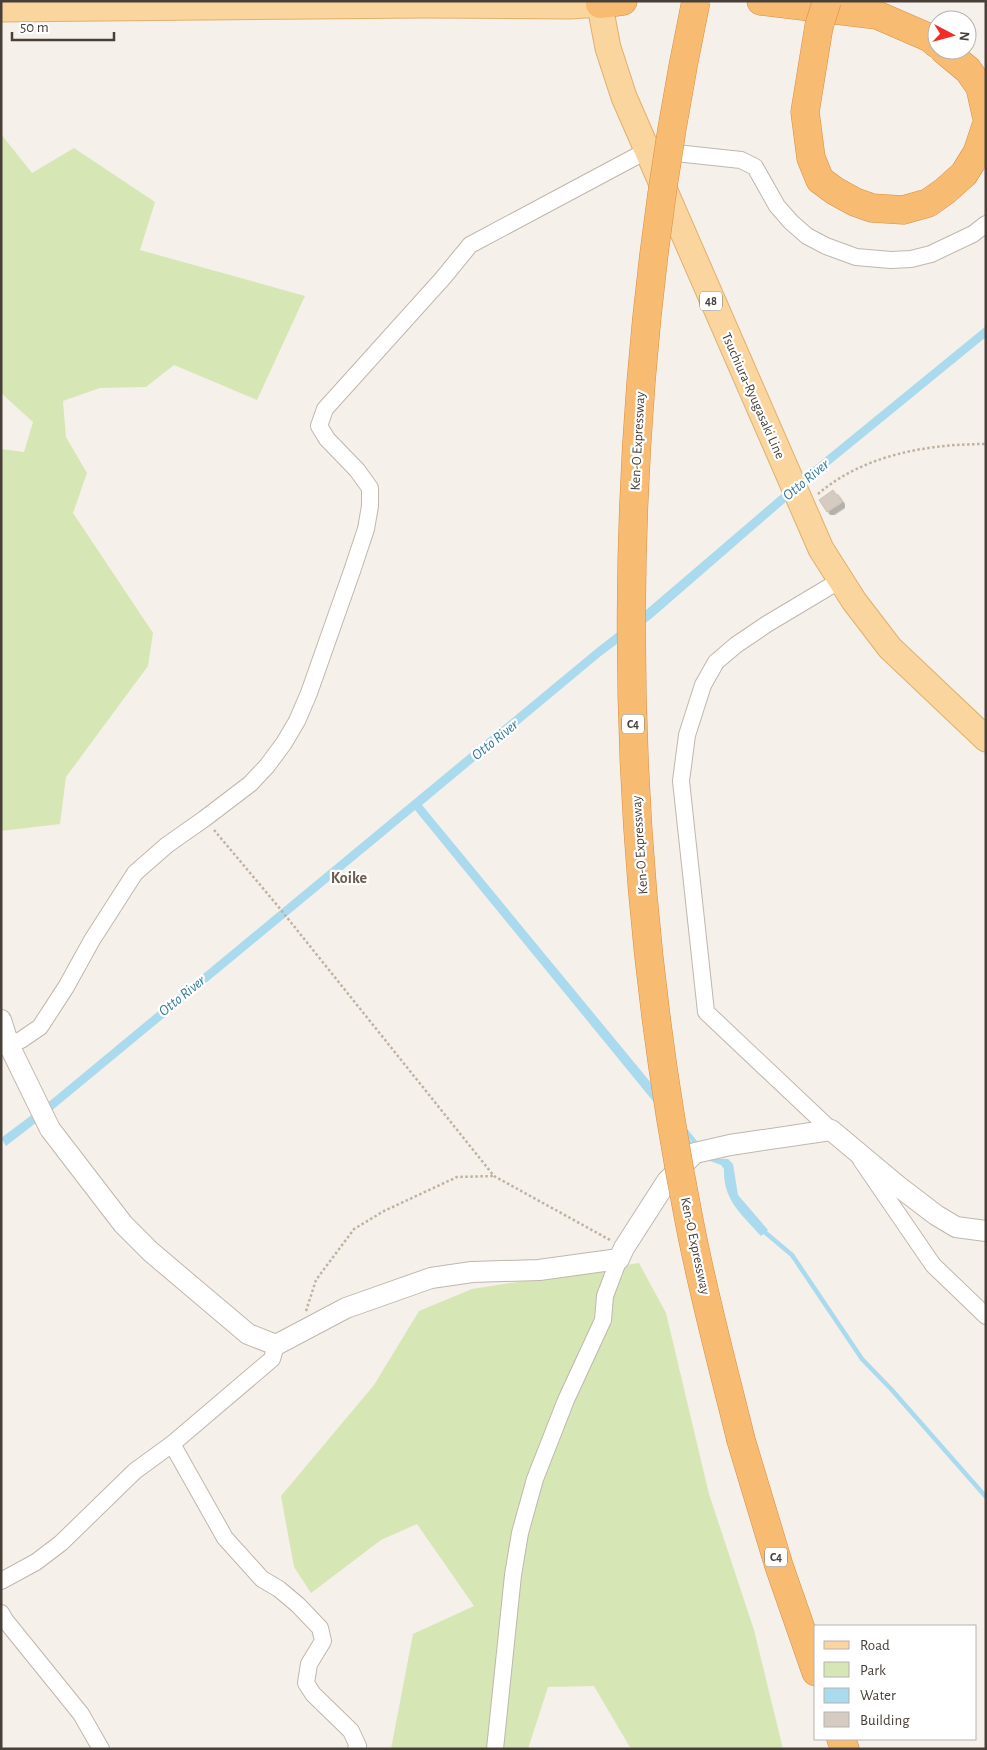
<svg xmlns="http://www.w3.org/2000/svg" width="987" height="1750" font-family="'Alegreya Sans',sans-serif">
<style>
.green{fill:#d6e7b5}
.water{fill:#aadaee}
.lines{fill:none;stroke-linecap:round;stroke-linejoin:round}
.stream{stroke:#aadaee;stroke-width:4.5}
.building{fill:#d6cbc0;stroke:#d0c2b3;filter:url(#shadow)}
.minor-casing{stroke:#c0b7ad;stroke-width:18}
.tertiary-casing{stroke:#c0b7ad;stroke-width:22}
.primary-casing{stroke:#e0b06d;stroke-width:27}
.motorway-casing{stroke:#d88e41;stroke-width:29}
.path{stroke:#c1b19f;stroke-width:2.5;stroke-dasharray:2.5 2.5;stroke-linecap:butt}
.minor{stroke:#fff;stroke-width:16}
.tertiary{stroke:#fff;stroke-width:20}
.primary{stroke:#fad59d;stroke-width:25}
.motorway{stroke:#f8bb72;stroke-width:28}
.motorway-bridge-casing{stroke:#d88e41;stroke-width:29;stroke-linecap:butt}
.motorway-bridge{stroke:#f8bb72;stroke-width:28}
.labels{text-anchor:middle;dominant-baseline:central;stroke-width:4.5;stroke-linejoin:round;paint-order:stroke}
.shield{fill:#fff;stroke:#7f7974;stroke-width:1}
.shield-label{font-size:12px;font-weight:bold;fill:#484038}
.street-label{font-size:14px;fill:#484038;stroke:#fff}
.water-label{font-size:15px;font-style:italic;fill:#307999;stroke:#fff}
.quarter-label{font-size:16px;font-weight:bold;fill:#6b5d50;stroke:#fff}
</style>
<defs>
<filter id="shadow"><feDropShadow dx="4.5" dy="4.5" stdDeviation="0" flood-color="#0004"/></filter>
</defs>
<rect width="100%" height="100%" fill="#f5f0ea"/>
<path class="green" d="M1 134 32 173 74 148 155 202 140 250 305 296 257 400 174 365 146 387 100 388 63 401 66 437 87 473 73 513 153 633 148 666 66 777 60 824 1 831V449L24 452 33 422 1 393Z
M639 1263 666 1313 709 1494 754 1630 783 1749H631L594 1686 548 1687 528 1749H391L413 1634 474 1606 417 1524 381 1540 311 1593 294 1567 281 1496 374 1385 419 1311 472 1289Z"/>
<path class="water" d="M986 326V337L811 480 652 618 602 655 422 805 656 1089 702 1158 728 1159 733 1164 738 1195 768 1230 761 1236C742 1214 723 1201 724 1169L721 1165 702 1158 648 1095 415 810 50 1112 6 1146 1 1138 45 1105 597 648 646 610 806 473Z"/>
<g class="lines">
<path class="stream" d="M685 1130 699 1147
M761 1229 792 1255 862 1359 891 1389 986 1497"/>
</g>
<path class="building" d="M833 490 842 502 827 512 819 500Z"/>
<g class="lines">
<g class="minor-casing">
<path id="minor" d="M1 1047 21 1040 40 1027 66 987 92 940 135 873 167 845 204 819 250 784 267 766 284 743 297 721 309 693 352 571 366 529 370 506V488L357 470 327 439 319 426 325 409 443 278 470 245 648 150 741 160 755 167 777 206 791 222 807 236 826 246 856 257 891 260 911 259 931 254 973 234 986 224
M831 1130 706 1012 681 781 687 735 703 685 716 662 736 645 767 624 839 581
M861 1160 933 1265 986 1316
M172 1444 225 1538 262 1579 279 1589 298 1605 320 1628 323 1641 309 1664 306 1683 313 1694 351 1731 358 1746 356 1749
M1 1581 36 1562 61 1543 135 1471 172 1444 272 1359 276 1345
M1 1613 5 1620 81 1714 101 1749
M495 1749 513 1575 520 1533 535 1479 566 1400 603 1320 605 1296 619 1259"/>
</g>
<g class="tertiary-casing">
<path id="tertiary" d="M1 1020 9 1045 50 1129 123 1224 151 1252 248 1334 276 1345 346 1308 431 1278 472 1272 539 1270 619 1259 624 1248 667 1181 695 1153 730 1145 831 1130 898 1186 936 1215 956 1227 986 1231"/>
</g>
<g class="primary-casing">
<path id="primary" d="M599 1 608 48 624 97 821 549 854 601 890 648 986 739
M1 9 424 5 570 6 600 4"/>
</g>
<g class="motorway-casing">
<path id="motorway" d="M761 1 877 15 930 38 937 44
M600 4 623 1
M819 26 805 112 811 158 820 180 835 191 855 202 872 208 903 210 928 203 945 191 964 174 977 153 986 126
M944 50 968 70 980 87 986 114
M741 1440 779 1566 816 1672
M841 1739 845 1749"/>
</g>
<path class="path" d="M818 494C863 455 927 444 986 444
M214 830 277 905 494 1176 610 1240
M306 1311 316 1280 354 1229 384 1211 457 1177 494 1176"/>
<use href="#minor" class="minor"/>
<use href="#tertiary" class="tertiary"/>
<use href="#primary" class="primary"/>
<use href="#motorway" class="motorway"/>
<g class="motorway-bridge-casing">
<path id="motorway-bridge" d="M696 1C612 400 610 820 689 1220 703 1294 723 1367 741 1440
M819 26 827 1"/>
</g>
<use href="#motorway-bridge" class="motorway-bridge"/>
</g>
<g class="labels">
<g class="shield">
<rect x="700" y="291.5" width="22" height="19" rx="4"/>
<rect x="622" y="714.5" width="22" height="19" rx="4"/>
<rect x="765" y="1547.5" width="22" height="19" rx="4"/>
</g>
<g class="shield-label">
<text x="711" y="301">48</text>
<text x="633" y="724">C4</text>
<text x="776" y="1557">C4</text>
</g>
<g class="street-label">
<text transform="translate(753 396) rotate(66)">Tsuchiura-Ryugasaki Line</text>
<text transform="translate(638 441) rotate(-87)">Ken-O Expressway</text>
<text transform="translate(640 845) rotate(-94)">Ken-O Expressway</text>
<text transform="translate(695 1246) rotate(78)">Ken-O Expressway</text>
</g>
<g class="water-label">
<text transform="translate(806 480) rotate(-40)">Otto River</text>
<text transform="translate(495 740) rotate(-39)">Otto River</text>
<text transform="translate(182 996) rotate(-39)">Otto River</text>
</g>
<g class="quarter-label">
<text x="349" y="878">Koike</text>
</g>
</g>
<rect width="987" height="1750" fill="none" stroke="#484038" stroke-width="5"/>
<rect x="814" y="1625" width="162" height="115" fill="#ffffff" stroke="#b6b3af"/>
<rect x="824" y="1641" width="25" height="8" fill="#fad59d" stroke="#b6b3af"/>
<text x="860" y="1650" font-size="15" fill="#484038">Road</text>
<rect x="824" y="1662" width="25" height="15" fill="#d6e7b5" stroke="#b6b3af"/>
<text x="860" y="1675" font-size="15" fill="#484038">Park</text>
<rect x="824" y="1688" width="25" height="15" fill="#aadaee" stroke="#b6b3af"/>
<text x="860" y="1700" font-size="15" fill="#484038">Water</text>
<rect x="824" y="1712" width="25" height="15" fill="#d6cbc0" stroke="#b6b3af"/>
<text x="860" y="1725" font-size="15" fill="#484038">Building</text>
<g transform="translate(952 35) rotate(96)"><circle r="24" fill="#ffffff" stroke="#b6b3af"/>
<path d="M0-4L9 19L0 12L-9 19Z" fill="#f22b24"/>
<text y="-8" font-size="14" font-weight="bold" text-anchor="middle" fill="#484038">N</text>
</g>
<path d="M12 32v8h102v-8" fill="none" stroke="#484038" stroke-width="2.5"/>
<text x="20" y="32" font-size="15" fill="#484038" stroke="#ffffff" stroke-width="4" paint-order="stroke">50 m</text>
</svg>
